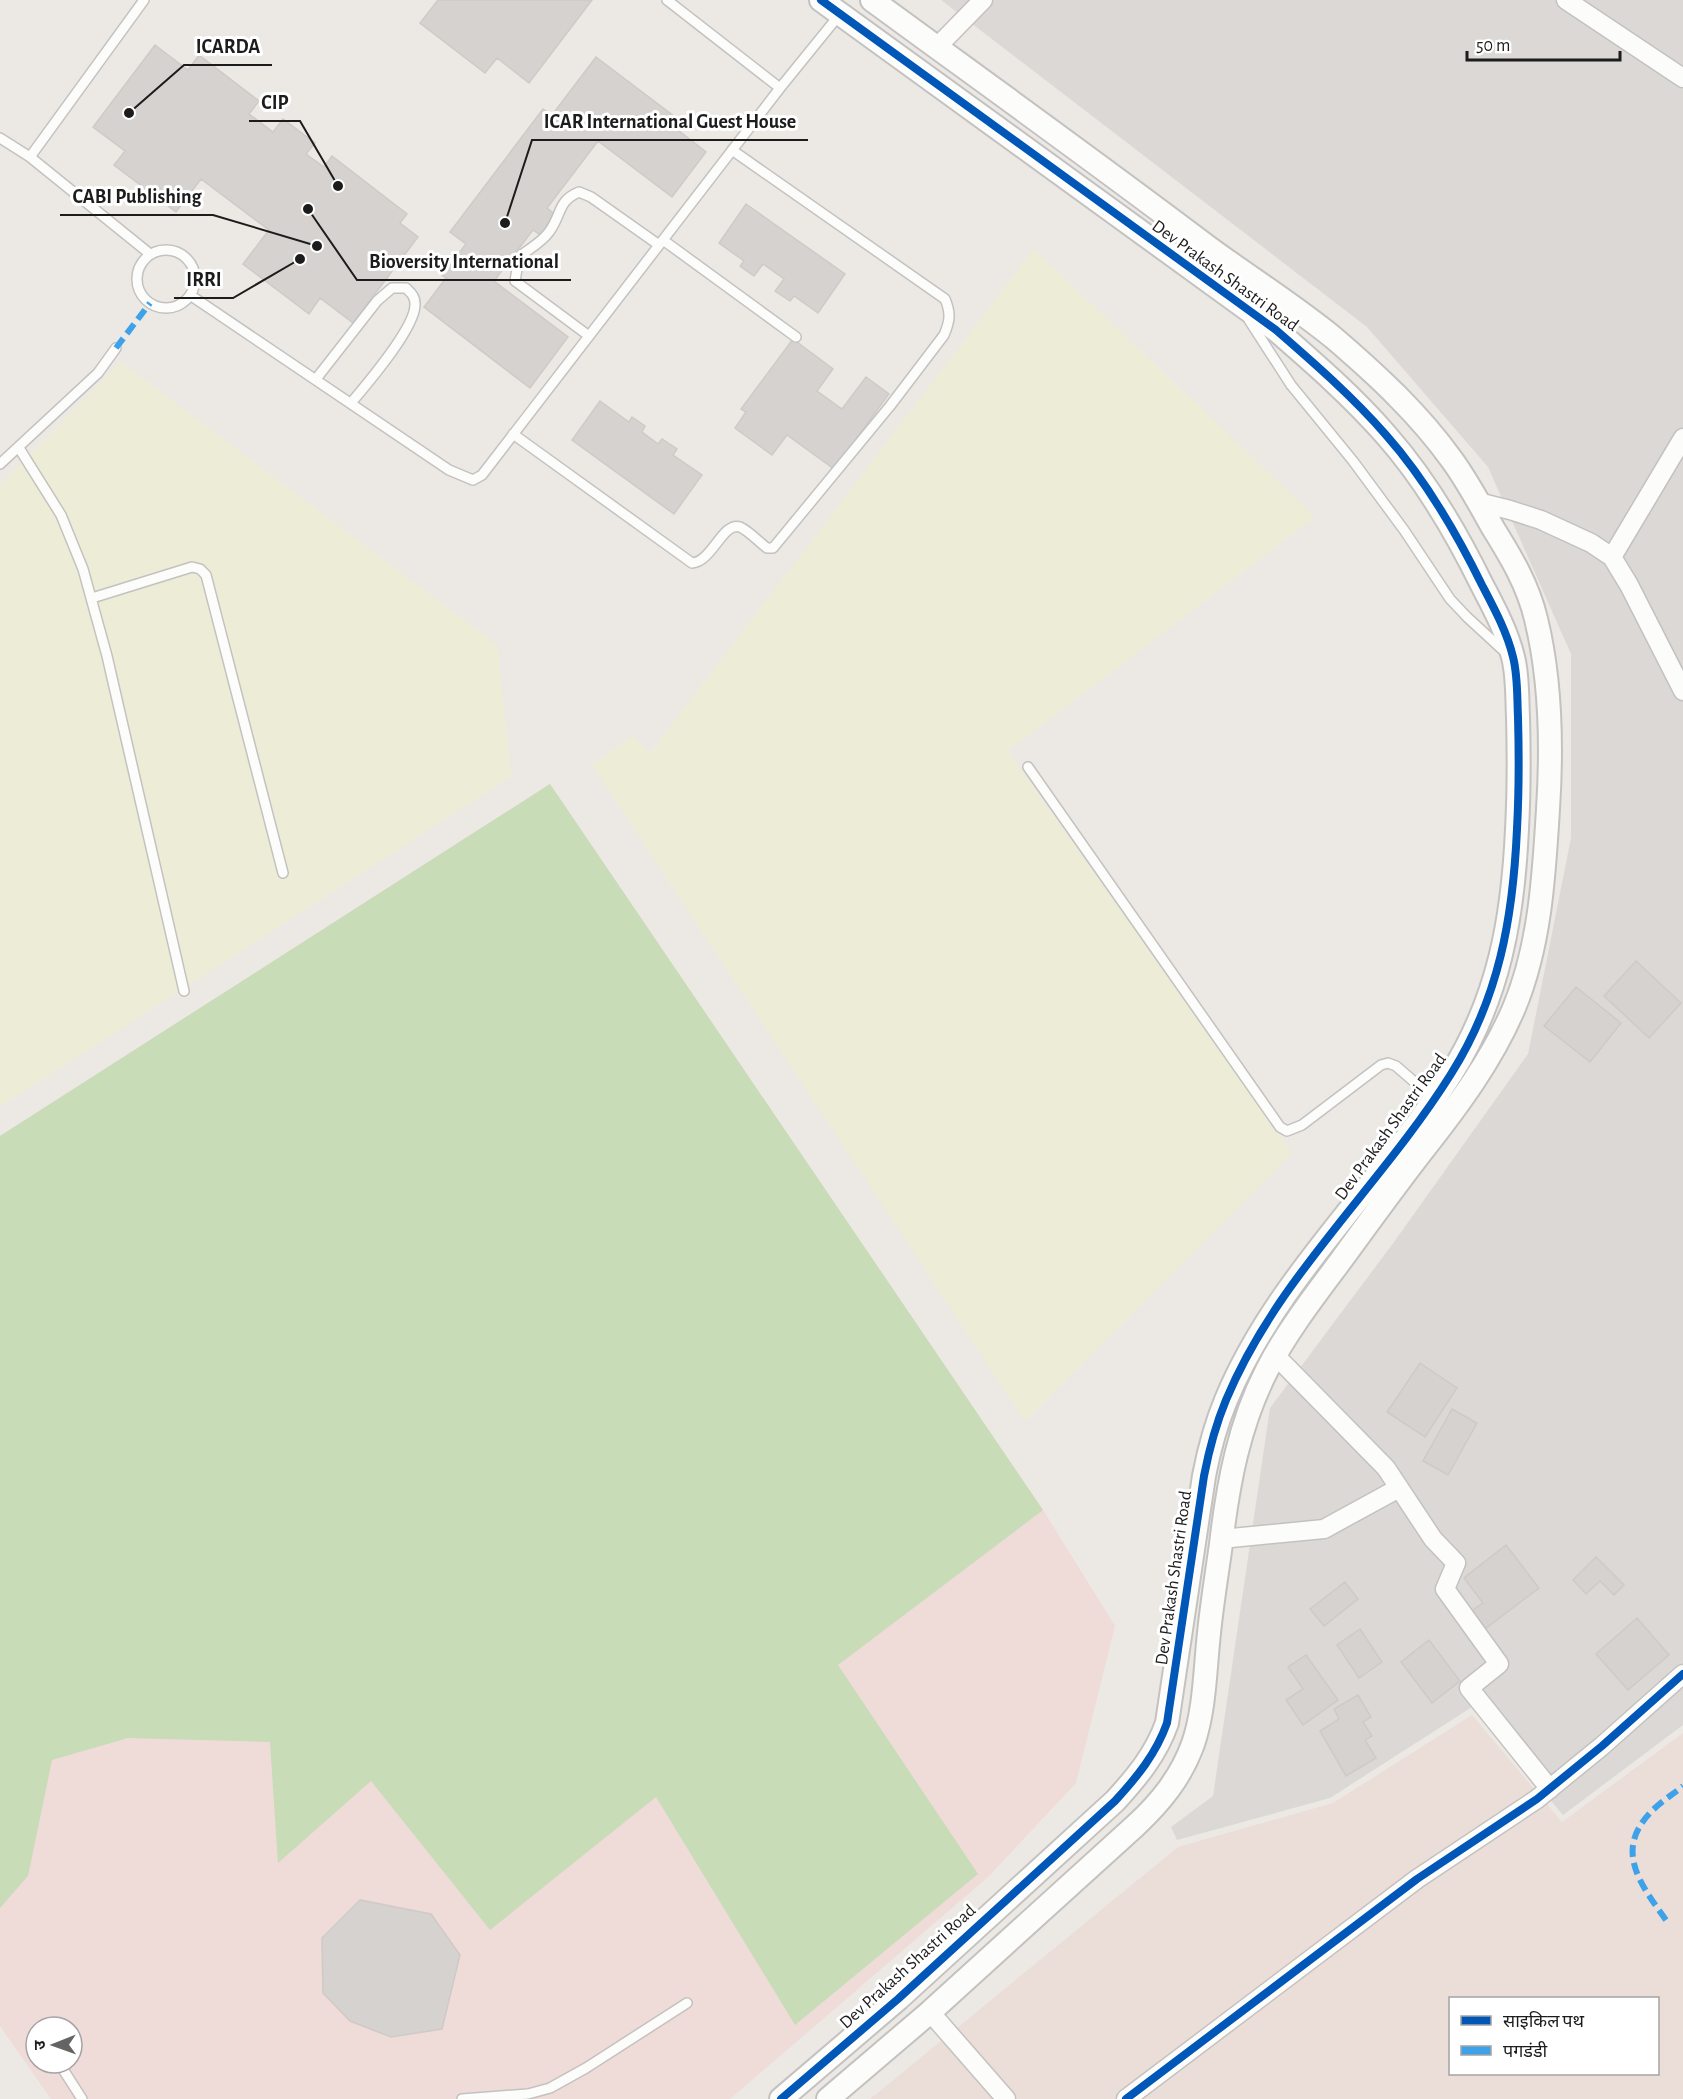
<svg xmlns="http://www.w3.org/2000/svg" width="1683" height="2099" font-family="'Alegreya Sans','Noto Sans Devanagari',sans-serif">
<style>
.residential{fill:#dbd8d6}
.commercial{fill:#efdbd8;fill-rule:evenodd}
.military{fill:#ebddd7;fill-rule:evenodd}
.farmland{fill:#edecd6}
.forest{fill:#c7dcb7}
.building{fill:#d6d2cf;stroke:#cfcac6;stroke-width:1.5}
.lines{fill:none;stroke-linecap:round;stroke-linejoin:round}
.service-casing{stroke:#c4c2c0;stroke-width:12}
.minor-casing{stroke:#c4c2c0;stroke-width:21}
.tertiary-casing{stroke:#c4c2c0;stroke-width:26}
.service{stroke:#fcfcfb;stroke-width:9}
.minor{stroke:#fcfcfb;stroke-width:18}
.tertiary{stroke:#fcfcfb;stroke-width:22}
.quiet{stroke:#3da2ea;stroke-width:6;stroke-dasharray:12 6;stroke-linecap:butt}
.cycleway-casing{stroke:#fff;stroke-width:11}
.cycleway{stroke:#0057b8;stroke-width:8}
.labels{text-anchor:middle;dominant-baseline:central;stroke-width:6;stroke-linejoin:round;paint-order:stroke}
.street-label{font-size:18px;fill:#1c1c1c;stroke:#fff}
.leader{fill:none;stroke:#1c1c1c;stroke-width:2}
.callout-dot{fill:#1c1c1c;stroke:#fff;stroke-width:2}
.callout-label{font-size:20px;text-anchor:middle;font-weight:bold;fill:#1c1c1c;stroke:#fff;stroke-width:6;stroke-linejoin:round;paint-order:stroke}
</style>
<rect width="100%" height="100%" fill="#ece9e4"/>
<path class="residential" d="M941 0H1683V1725L1563 1815 1472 1707 1330 1798 1177 1840 1171 1827 1213 1796 1270 1408 1394 1242 1528 1054 1571 838V654L1488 467 1367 327Z"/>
<path class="commercial" d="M550 784 1043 1510 1115 1626 1076 1783 988 1877 730 2099H51L0 2026V1136ZM36 2027H72V2063H36Z"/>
<path class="military" d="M1472 1715 1562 1822 1683 1733V2099H870L1178 1847 1333 1803ZM1450 1998H1658V2074H1450Z"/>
<path class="farmland" d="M1034 249 1315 517 1008 751 1292 1153 1025 1421 592 765 632 736 650 753Z
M121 362 497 645 512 776 0 1107V485Z"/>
<path class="forest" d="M550 784 1043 1510 838 1665 978 1874 795 2025 656 1797 490 1930 371 1781 278 1863 270 1742 128 1738 52 1760 28 1876 0 1908V1136Z"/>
<path class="building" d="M438 0H592L529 83 497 58 485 73 420 23Z
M155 45 188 70 199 55 259 101 249 114 273 132 283 119 315 143 306 154 324 167 332 156 407 214 400 223 418 237 353 323 320 298 309 314 243 264 269 230 201 179 176 212 114 165 125 151 93 127Z
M596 57 679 120 674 127 706 152 672 197 598 141 547 208 557 216 542 236 533 230 494 281 568 337 530 388 424 307 446 278 442 275 466 244 450 232 543 109 552 115Z
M746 204 845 274 818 313 794 296 790 301 775 291 784 279 763 264 754 276 740 266 744 261 719 243Z
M793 339 833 369 817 391 842 409 866 377 889 394 834 469 787 435 772 455 735 428 746 412 741 409Z
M600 401 629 422 632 417 645 426 642 432 658 444 662 439 677 449 673 455 702 475 674 514 572 440Z
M1636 961 1681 1003 1649 1038 1604 996Z
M1576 987 1621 1023 1590 1062 1544 1026Z
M1420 1363 1457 1388 1425 1437 1387 1412Z
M1452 1409 1477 1423 1448 1475 1423 1461Z
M1506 1545 1539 1588 1481 1632 1467 1614 1483 1603 1464 1578Z
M1596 1557 1624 1585 1614 1595 1600 1581 1586 1594 1573 1580Z
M1345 1582 1358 1599 1324 1626 1310 1609Z
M1637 1618 1669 1655 1628 1690 1596 1654Z
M1360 1629 1382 1662 1359 1678 1337 1645Z
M1429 1640 1460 1681 1432 1703 1401 1662Z
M1306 1655 1338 1700 1303 1725 1286 1700 1303 1689 1288 1667Z
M1358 1695 1371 1717 1363 1722 1372 1736 1365 1740 1376 1758 1346 1776 1320 1731 1339 1719 1334 1709Z
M360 1900 431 1914 460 1955 442 2029 391 2037 350 2021 323 1993 322 1938Z"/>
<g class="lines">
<g class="service-casing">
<path id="service" d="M667 0 780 88
M0 138 30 157 150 254
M30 157 144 0
M663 240 796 337
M137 279a29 29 0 1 1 58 0a29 29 0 1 1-58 0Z
M190 295 449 470 473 480 482 475 780 88 840 14
M1249 320 1291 385 1353 461 1404 530 1450 599 1467 617 1505 652
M589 336 515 281 519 257C529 249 542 242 549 232 562 215 557 201 579 192L591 197 659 245
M316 379 377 301 392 288H406C411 293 415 296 415 304 416 327 367 384 351 403
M513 434 692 563C712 562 723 521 740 527 749 531 759 542 767 548H773L890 406 944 335C950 321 951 313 945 299L732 150
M19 448 61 515 83 569 107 656 184 991
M0 464 98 373 116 348
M92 598 192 567 200 569 206 575 283 873
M1028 767 1280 1127 1287 1131 1302 1125 1381 1065 1388 1063 1396 1066 1434 1099
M59 2063 82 2099
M462 2099 528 2094 550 2088 586 2068 687 2003"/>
</g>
<g class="minor-casing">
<path id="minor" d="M1566 0 1683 78
M937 47 983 0
M1478 502 1510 510 1541 520 1591 543 1612 557 1629 585 1683 691
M1612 557 1683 438
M1275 1355 1386 1468 1433 1539 1456 1563 1445 1589 1499 1664 1469 1688 1550 1789
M1221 1539 1324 1529 1399 1488
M930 2012 1006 2099
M1126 2099 1417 1879 1537 1799 1602 1746 1683 1674"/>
</g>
<g class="tertiary-casing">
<path id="tertiary" d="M781 2099 898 1999 1115 1801C1137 1777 1156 1754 1167 1723L1204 1476C1209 1450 1216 1424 1226 1400 1277 1277 1381 1186 1451 1074 1499 998 1513 918 1517 829 1519 792 1519 754 1518 717 1517 698 1518 676 1513 657 1507 632 1494 608 1482 585 1456 532 1425 479 1386 435 1353 397 1314 363 1276 330L821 0
M828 2099 930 2012 1135 1826C1161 1802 1181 1777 1193 1744 1205 1709 1205 1669 1209 1633 1212 1603 1217 1573 1221 1544 1228 1484 1239 1424 1267 1370 1287 1331 1316 1294 1342 1259 1369 1222 1395 1186 1423 1150 1457 1107 1492 1060 1514 1008 1540 946 1544 876 1548 809 1552 747 1551 680 1536 619 1528 585 1511 557 1493 528 1480 505 1468 482 1452 460 1419 414 1378 376 1335 339 1295 306 1250 278 1208 247 1097 163 984 82 872 0"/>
</g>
<use href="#service" class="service"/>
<use href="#minor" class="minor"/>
<use href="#tertiary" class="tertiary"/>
<path class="quiet" d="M116 348 150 303
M1666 1920C1641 1885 1614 1851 1650 1813 1659 1803 1672 1795 1683 1786"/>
<g class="cycleway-casing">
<path id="cycleway" d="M781 2099 898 1999 1115 1801C1137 1777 1156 1754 1167 1723L1204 1476C1209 1450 1216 1424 1226 1400 1277 1277 1381 1186 1451 1074 1499 998 1513 918 1517 829 1519 792 1519 754 1518 717 1517 698 1518 676 1513 657 1507 632 1494 608 1482 585 1456 532 1425 479 1386 435 1353 397 1314 363 1276 330L821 0
M1126 2099 1417 1879 1537 1799 1602 1746 1683 1674"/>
</g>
<use href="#cycleway" class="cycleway"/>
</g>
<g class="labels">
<g class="street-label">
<text transform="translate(1225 276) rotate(36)">Dev Prakash Shastri Road</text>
<text transform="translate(1391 1127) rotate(-54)">Dev Prakash Shastri Road</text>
<text transform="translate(1174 1578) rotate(-82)">Dev Prakash Shastri Road</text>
<text transform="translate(908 1967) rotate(-42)">Dev Prakash Shastri Road</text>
</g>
</g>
<path class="leader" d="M129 113L184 65H272M338 186L300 121H249M505 223L532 140H808M317 246L213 215H60M308 209L357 280H571M300 259L233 298H174"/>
<g class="callout-dot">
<circle cx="129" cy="113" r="6"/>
<circle cx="338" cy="186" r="6"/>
<circle cx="505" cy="223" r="6"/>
<circle cx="317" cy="246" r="6"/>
<circle cx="308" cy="209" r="6"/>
<circle cx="300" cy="259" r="6"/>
</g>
<g class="callout-label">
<text x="228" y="53">ICARDA</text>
<text x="275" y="109">CIP</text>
<text x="670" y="128">ICAR International Guest House</text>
<text x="137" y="203">CABI Publishing</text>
<text x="464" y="268">Bioversity International</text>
<text x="204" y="286">IRRI</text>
</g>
<rect x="1449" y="1997" width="210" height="78" fill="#ffffff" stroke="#a4a4a4" stroke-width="1.5"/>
<rect x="1461" y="2016" width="30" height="9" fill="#0057b8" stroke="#a4a4a4" stroke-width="1.5"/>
<text x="1503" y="2027" font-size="18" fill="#1c1c1c">साइकिल पथ</text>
<rect x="1461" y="2046" width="30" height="9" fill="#3da2ea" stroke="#a4a4a4" stroke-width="1.5"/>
<text x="1503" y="2057" font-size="18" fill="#1c1c1c">पगडंडी</text>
<g transform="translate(54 2045) rotate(269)"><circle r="28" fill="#ffffff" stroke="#a4a4a4" stroke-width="1.5"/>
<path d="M0-4.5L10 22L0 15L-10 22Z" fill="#656462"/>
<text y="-9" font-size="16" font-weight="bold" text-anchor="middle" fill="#1c1c1c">उ</text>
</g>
<path d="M1467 51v9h153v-9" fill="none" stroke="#1c1c1c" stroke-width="3"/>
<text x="1476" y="51" font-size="18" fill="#1c1c1c" stroke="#ffffff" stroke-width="4.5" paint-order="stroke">50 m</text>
</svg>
